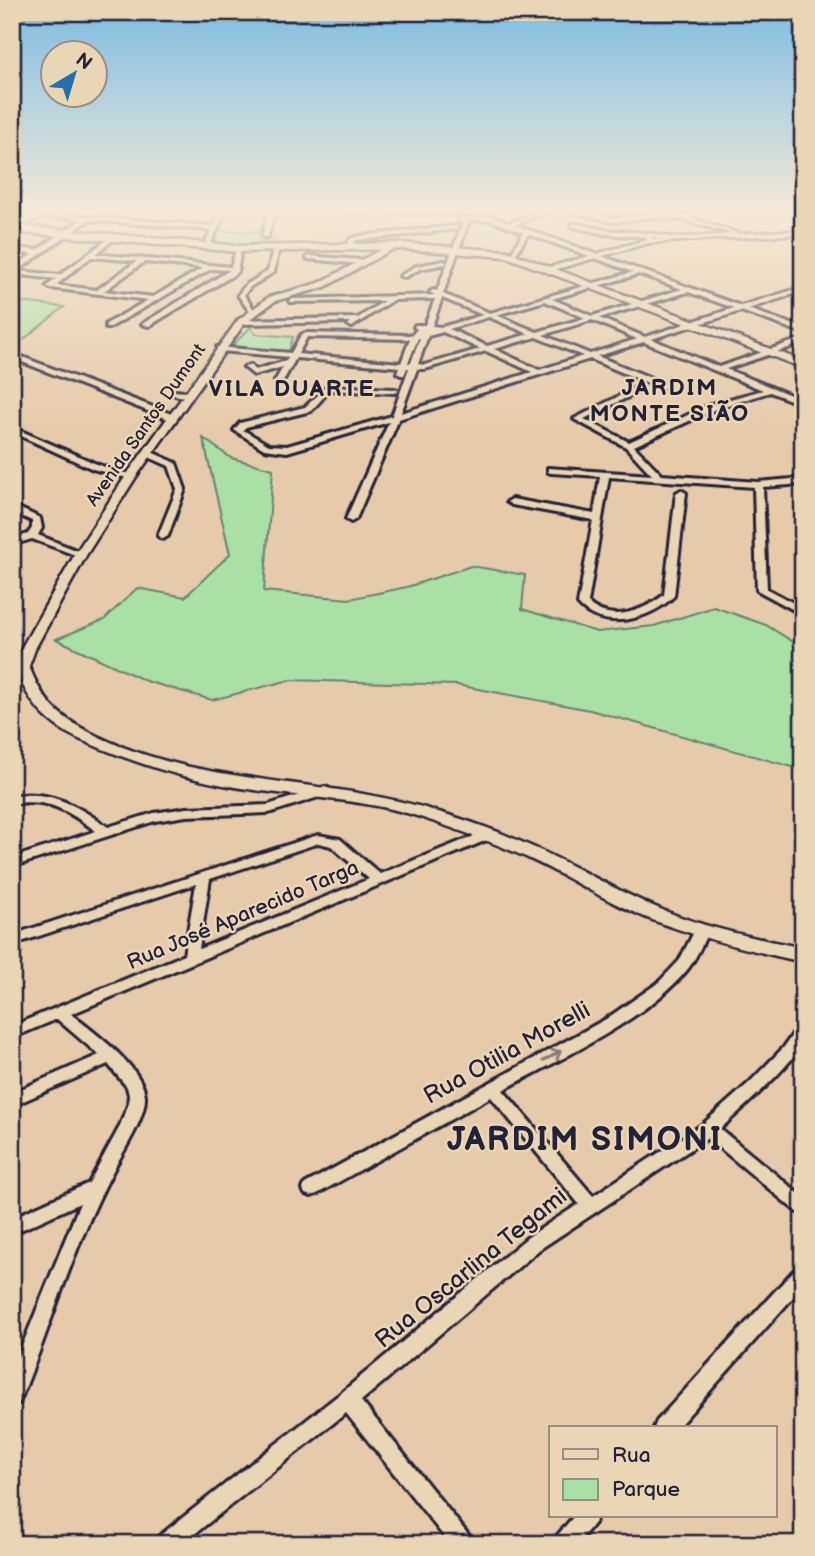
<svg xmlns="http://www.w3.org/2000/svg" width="815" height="1556" font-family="'Balsamiq Sans',sans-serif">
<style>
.green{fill:#a9e1a4;stroke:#668270;stroke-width:2}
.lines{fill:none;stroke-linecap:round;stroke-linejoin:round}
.minor-casing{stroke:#22223b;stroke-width:6}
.tertiary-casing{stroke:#22223b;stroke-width:5}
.secondary-casing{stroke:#22223b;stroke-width:5}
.minor{fill:#e9d6b4;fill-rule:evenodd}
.tertiary{fill:#e9d6b4;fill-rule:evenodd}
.secondary{fill:#e9d6b4;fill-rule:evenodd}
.oneway{stroke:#867c78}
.labels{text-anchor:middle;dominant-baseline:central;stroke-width:5;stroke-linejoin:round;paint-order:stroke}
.far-street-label{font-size:18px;fill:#22223b;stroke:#e9d6b4}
.street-label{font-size:21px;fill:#22223b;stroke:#e9d6b4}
.far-district-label{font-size:23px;font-weight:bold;letter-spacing:2px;fill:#22223b;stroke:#e9d6b4}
.near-street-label{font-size:24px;fill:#22223b;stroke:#e9d6b4}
.near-district-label{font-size:33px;font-weight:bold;letter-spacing:2px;fill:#22223b;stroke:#e9d6b4}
</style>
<rect width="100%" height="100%" fill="#e5cba9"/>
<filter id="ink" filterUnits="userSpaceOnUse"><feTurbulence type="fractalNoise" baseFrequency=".0143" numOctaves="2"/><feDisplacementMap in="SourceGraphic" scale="14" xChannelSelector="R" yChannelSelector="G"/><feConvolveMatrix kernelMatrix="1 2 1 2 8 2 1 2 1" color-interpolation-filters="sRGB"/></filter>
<g filter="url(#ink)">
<path class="green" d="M219 231 263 232 262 237 276 239 235 247 214 246Z
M20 302 64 307 23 340 12 339V307Z
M251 327 255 334 293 337 288 353 232 346Z
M203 438 231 458 273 469 264 591 349 599 407 587 471 566 525 575 522 609 597 632 654 626 714 607 766 625 803 648V770L590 710 457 685 290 680 212 700 146 681 56 639 104 620 137 588 185 597 230 554Z"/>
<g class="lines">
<g class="minor-casing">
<path id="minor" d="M220 210H226L209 247 204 246 211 230 89 220 17 271 60 275 112 236 114 239 96 254 231 267 236 249 241 248 238 267 239 269 235 274 149 326 142 324 230 270 211 269 109 328H106V324L148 300 50 288 47 286 56 279 12 274V268L33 254 12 252V248L37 250 82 219 42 216 40 213 213 226ZM91 257 137 261 97 290 56 285ZM144 262 203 268 153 297 104 291Z
M269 210H275L268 236 265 238 262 236Z
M345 210H462L465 212 462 214 347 213Z
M545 210H554L515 225 741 306 803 287V291L748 309 803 328V333L741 311 651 339 719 367 803 338V343L726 369 803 400V405L770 392 718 408 634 446 662 475 758 482 803 478V484L763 487 767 589 803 608V615L757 590 754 487 609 477 588 603C611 624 643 611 664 595L676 493 681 490 686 493 674 596C650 620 602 632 578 604L593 520 512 505 507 502 512 499 594 514 600 476 551 473 548 472V468L652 475 626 447 574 419 635 388 642 390 584 419 629 442 712 404 763 390 644 342 597 356 666 384V388H660L590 359 399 419 356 519 351 522 346 519 389 422 287 452 264 449 234 430 240 423 305 407 328 386 395 389 399 391 395 393 330 390 311 411 246 427 243 430 269 445 287 446 392 416 409 368H407L404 375H401L397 373 399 367 296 358 283 381 279 383 275 381 283 367 254 375 244 367 251 365 255 370 286 361 289 357 220 351H217V347L291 353 301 335 305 333 412 335 417 329 414 327 415 325H425L435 299 393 300 352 327 348 325 351 322 241 324H238V320L358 318 384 301 290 302 289 301 292 299 435 295 430 292 433 290 437 291 463 222 457 221V219L490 216 509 223ZM489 220 523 232 510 257H514L528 234 633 272 490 313 443 294 469 221ZM639 274 682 289 592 316 552 299ZM688 292 734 308 645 337 599 318ZM442 298 483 315 442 327 432 326ZM545 301 585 318 537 332 496 315ZM489 317 529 334 487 346 449 329ZM592 320 637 339 590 354 543 335ZM443 332 480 349 425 365 418 364 428 336ZM307 337 410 339 401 363 298 354ZM536 337 583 356 539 370 494 349ZM418 338H420L411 363H408ZM486 351 532 372 401 413 417 369H425Z
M564 210H576L614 218 652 213 684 216 693 210H700L690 218 741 234 736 235 684 220 652 217 614 222Z
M573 223 604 230 649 233 681 239 678 241 652 237V241L649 243 646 241V237L604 234 571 226Z
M456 226 458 229 359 240 355 241 351 248 346 247 350 239 359 236Z
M276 247 279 249 274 272 250 287 244 295 255 311 250 312 238 295 246 285 268 271 273 249Z
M309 256 360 260 363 262 360 264 307 259V257Z
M444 261 447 263 446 264 420 269 405 277 400 276 416 266Z
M12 353 174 415 175 417 168 419 12 358Z
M173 391 188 392 192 394C188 398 176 397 172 393Z
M12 427 99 465 135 476 131 479 93 469 12 432Z
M147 450 176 463 185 489 168 536 163 539 158 536 177 489 169 466 144 455 143 453Z
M12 505 40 518 42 528 38 535 86 554 81 557 78 556 32 539 12 545V539L28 534 32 528V521L12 512Z
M324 787 328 788 330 791 328 794 269 813 186 816 155 821 12 867V858L96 831C68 811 48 797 12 804V796C50 789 78 806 108 827L154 813 186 808 268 805Z
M489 830 494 831 495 834 494 837 71 1014C92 1031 143 1067 145 1096 146 1116 126 1147 116 1165 75 1240 52 1324 19 1403L12 1405V1371L80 1203 12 1234V1218L89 1183 119 1128 128 1105 129 1095 127 1087 108 1064 12 1106V1093L99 1055 57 1019 12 1038V1026L184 955 196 884 12 945V935L318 835 340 839 380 874ZM319 843 331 846 369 879 199 949 210 879Z
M701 927 706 928 708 932C702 944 696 959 687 970 647 1019 560 1059 503 1090L593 1196 703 1124 750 1082 784 1047 798 1026 803 1024C803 1029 804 1036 803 1041 799 1059 736 1114 720 1129L803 1197V1214L797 1212 708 1138 540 1249 361 1401 470 1537 473 1544H450L346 1413 182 1544H155L158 1537 341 1393 528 1237 579 1204 491 1097 317 1194 311 1196 305 1194 303 1189 305 1184 606 1019 658 983 679 961 696 928Z
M803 1265V1286L677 1428H654L657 1421 797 1267Z
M574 1516H597L594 1523 577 1544H553L556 1537Z"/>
</g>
<g class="tertiary-casing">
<path id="tertiary" d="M803 230V234L649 243 550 271 546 268 649 239Z
M391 244 398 246 325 287 275 301 244 324 136 477 87 554 36 647 29 666C41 698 56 715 87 731 198 788 316 775 432 810 463 819 496 830 526 844 573 864 617 892 665 911 709 929 756 938 803 948V962C753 951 703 939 655 921 606 903 561 871 512 851 484 839 453 828 423 818 364 798 302 798 241 788 184 779 131 762 79 739 45 723 27 701 15 666L22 647 75 554 127 474 238 320 269 297 319 283Z"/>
</g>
<g class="secondary-casing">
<path id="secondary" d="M42 210H53L24 226 239 246 401 243 507 251 803 361V368L506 257 401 249 239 252 12 232V225Z"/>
</g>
<use href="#minor" class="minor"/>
<use href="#tertiary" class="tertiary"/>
<use href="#secondary" class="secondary"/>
</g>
<defs><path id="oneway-shaft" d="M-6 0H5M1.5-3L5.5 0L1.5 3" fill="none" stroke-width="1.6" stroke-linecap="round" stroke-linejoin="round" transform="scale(1.75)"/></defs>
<use class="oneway" href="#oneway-shaft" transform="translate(552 1056) rotate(-29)"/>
</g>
<linearGradient id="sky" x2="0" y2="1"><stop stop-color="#7dbde3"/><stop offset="0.49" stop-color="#f3e8d8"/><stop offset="1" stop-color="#f3e8d8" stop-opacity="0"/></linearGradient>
<rect width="815" height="428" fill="url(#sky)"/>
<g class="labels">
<g class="far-street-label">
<text transform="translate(146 425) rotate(-55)">Avenida Santos Dumont</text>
</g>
<g class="street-label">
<text transform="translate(243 915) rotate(-23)">Rua José Aparecido Targa</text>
</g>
<g class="far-district-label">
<text x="670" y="388">JARDIM<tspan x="670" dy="26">MONTE SIÃO</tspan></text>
<text x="292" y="389">VILA DUARTE</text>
</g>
<g class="near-street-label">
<text transform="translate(507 1053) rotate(-29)">Rua Otilia Morelli</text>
<text transform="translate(471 1268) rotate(-39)">Rua Oscarlina Tegami</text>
</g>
<g class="near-district-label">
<text x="585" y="1140">JARDIM SIMONI</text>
</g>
</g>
<rect width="815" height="1556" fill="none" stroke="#e9d6b4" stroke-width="42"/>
<rect x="21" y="21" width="773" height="1514" fill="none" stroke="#22223b" stroke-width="2.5" filter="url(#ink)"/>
<rect x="549" y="1426" width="228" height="91" fill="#e9d6b4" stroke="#998e84" stroke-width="2"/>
<rect x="563" y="1449" width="35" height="10" fill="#e9d6b4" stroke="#998e84" stroke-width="2"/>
<text x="612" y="1462" font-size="21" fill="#22223b">Rua</text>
<rect x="563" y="1479" width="35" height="21" fill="#a9e1a4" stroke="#998e84" stroke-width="2"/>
<text x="612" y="1496" font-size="21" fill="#22223b">Parque</text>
<g transform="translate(74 74) rotate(38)"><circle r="33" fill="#e9d6b4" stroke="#998e84" stroke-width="2"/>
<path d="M0-5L12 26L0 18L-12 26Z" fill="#1f6fb2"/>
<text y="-10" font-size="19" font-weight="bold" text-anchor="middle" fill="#22223b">N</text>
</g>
</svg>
